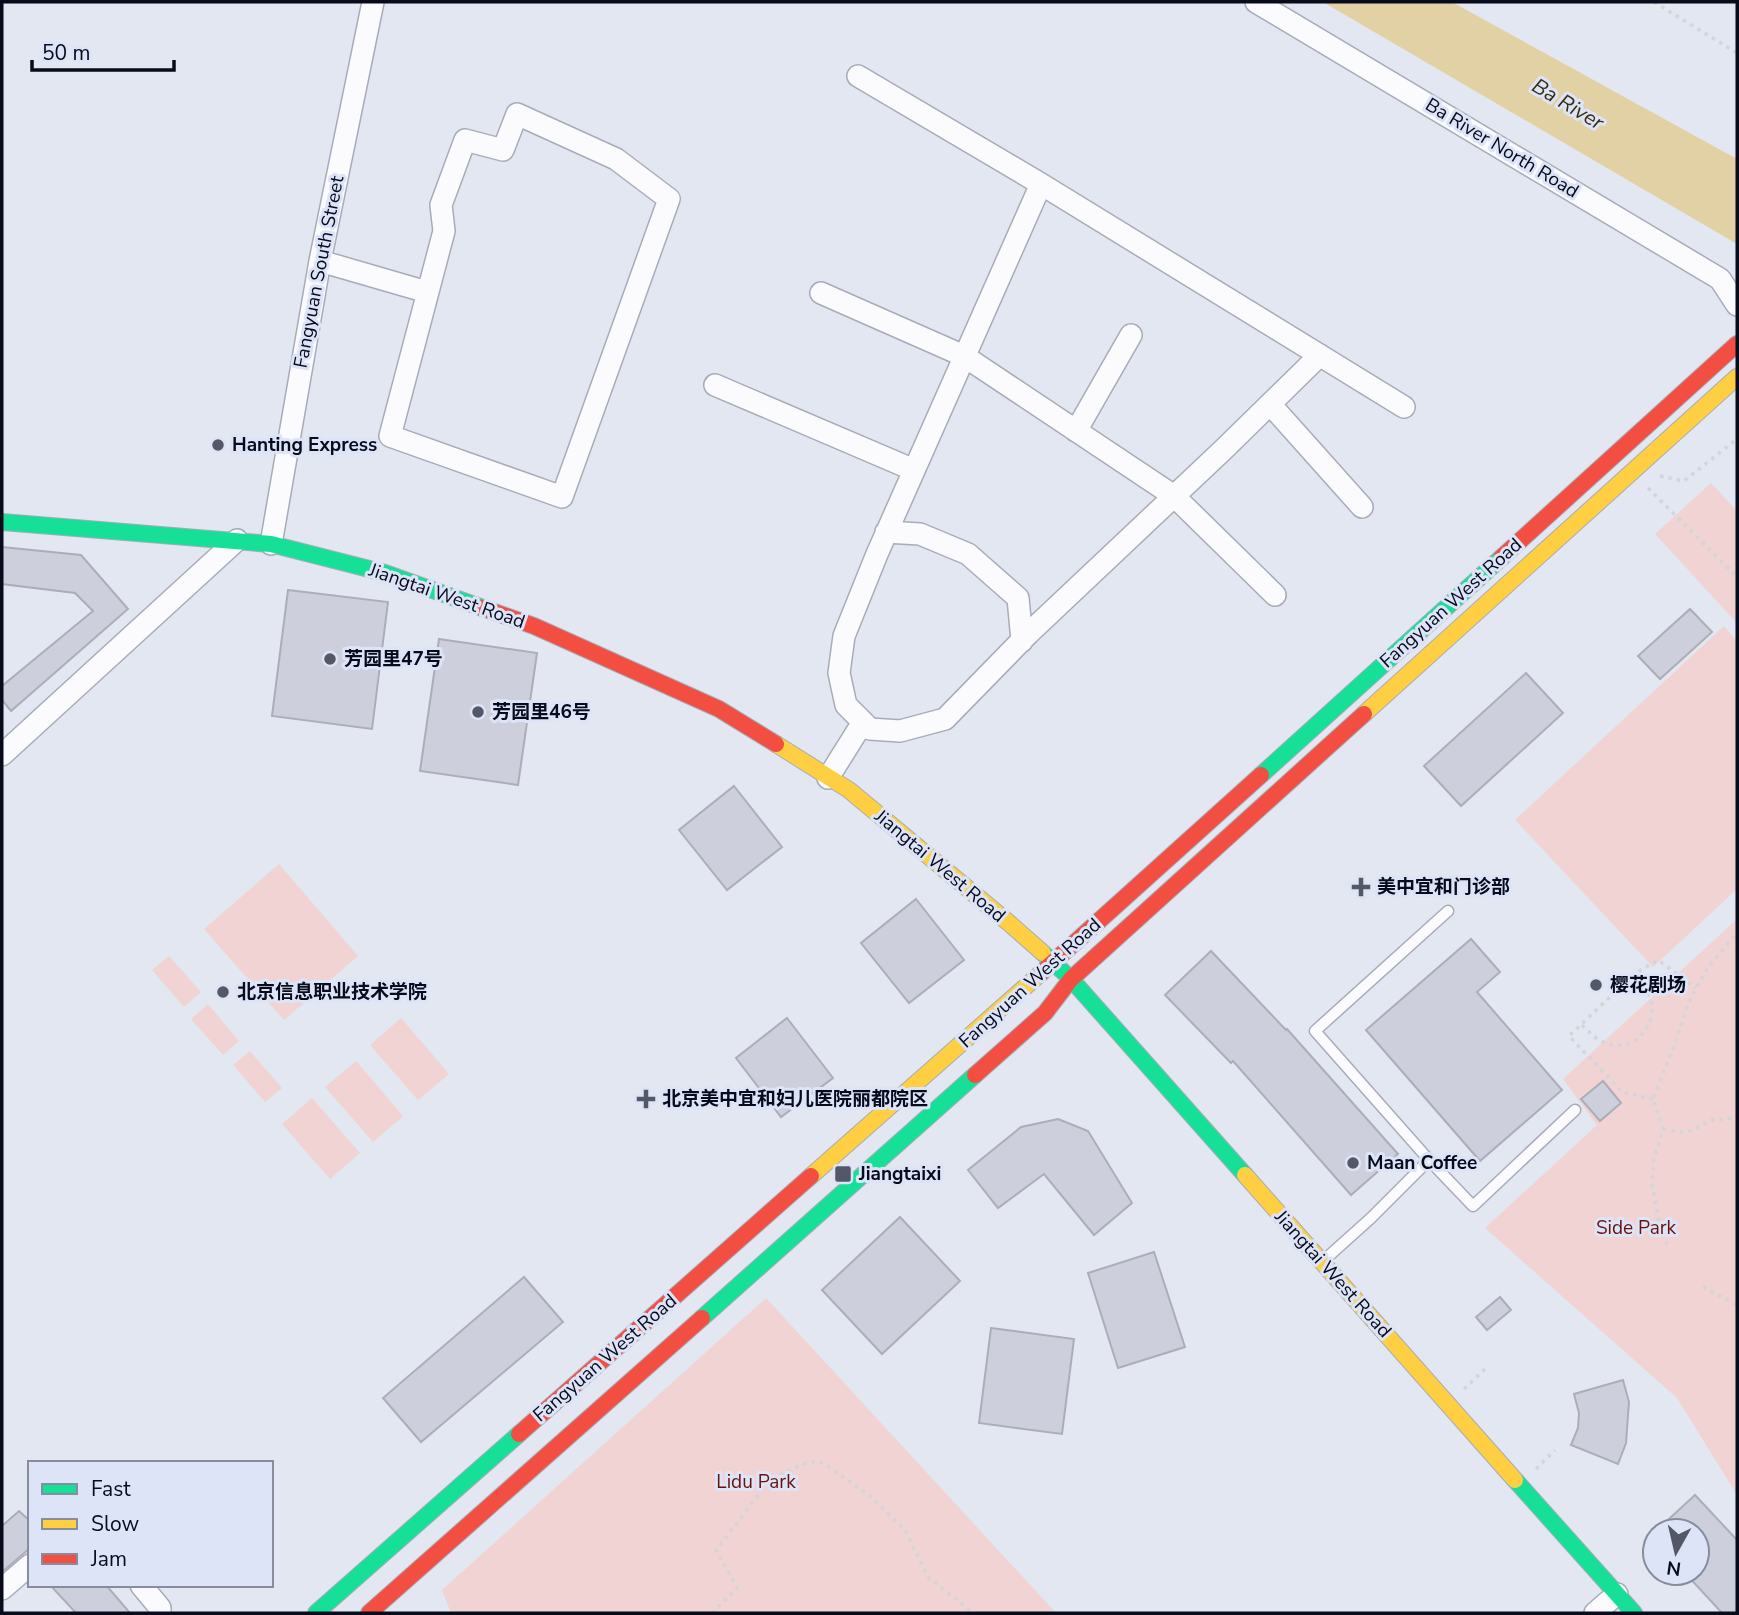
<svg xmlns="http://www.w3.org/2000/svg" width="1739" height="1615" font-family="'Nunito Sans','Noto Sans SC',sans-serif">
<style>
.green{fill:#f0d3d2}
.water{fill:#e2d1a5}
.building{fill:#cecfdc;stroke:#adadba;stroke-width:2}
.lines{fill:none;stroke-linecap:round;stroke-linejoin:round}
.lane-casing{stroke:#a7acb8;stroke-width:13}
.street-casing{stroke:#a7acb8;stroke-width:24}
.fast-casing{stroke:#a7acb8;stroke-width:18}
.slow-casing{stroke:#a7acb8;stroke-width:18}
.jam-casing{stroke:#a7acb8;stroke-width:18}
.path{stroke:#d4d5d9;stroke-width:3.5;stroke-dasharray:3.5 5;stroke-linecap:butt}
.lane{stroke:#fbfbfd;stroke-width:10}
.street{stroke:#fbfbfd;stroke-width:21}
.fast{stroke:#16e098;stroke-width:16}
.slow{stroke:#ffcf43;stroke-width:16}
.jam{stroke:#f24e42;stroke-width:16}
.poi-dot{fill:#545866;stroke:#dde4f7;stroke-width:2.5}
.labels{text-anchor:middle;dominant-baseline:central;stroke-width:6;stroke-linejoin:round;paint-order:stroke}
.street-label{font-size:19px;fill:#070b1b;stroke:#dde4f7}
.poi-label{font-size:19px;font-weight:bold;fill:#070b1b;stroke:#dde4f7;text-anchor:start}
.park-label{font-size:19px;fill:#69120b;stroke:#dde4f7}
.water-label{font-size:21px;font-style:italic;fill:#382d0e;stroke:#dde4f7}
</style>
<rect width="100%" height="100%" fill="#e3e7f1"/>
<path class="green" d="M1711 483 1737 511V623L1655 534Z
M1724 626 1737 641V889L1653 967 1515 820Z
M279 864 358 956 284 1020 204 929Z
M1737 919V1495L1677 1398 1485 1228 1597 1125 1563 1079Z
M169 956 201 992 184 1007 152 970Z
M208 1004 239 1041 223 1055 191 1019Z
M401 1018 449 1074 418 1100 370 1045Z
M250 1051 282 1088 265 1102 233 1065Z
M356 1061 403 1116 373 1142 325 1087Z
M312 1098 360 1153 330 1179 282 1124Z
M766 1298 1056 1613H451L442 1590Z"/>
<path class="water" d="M1323 2H1452L1737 159V244Z"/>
<path class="building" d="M2 547 81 555 128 609 11 711 2 700V686L93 611 75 593 2 584Z
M288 590 388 602 372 729 272 716Z
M1690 609 1712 632 1660 679 1638 656Z
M439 639 537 653 518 785 420 771Z
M1526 673 1563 713 1461 806 1424 766Z
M734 786 782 847 727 890 679 830Z
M916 899 964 960 909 1003 861 943Z
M1471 939 1500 972 1477 992 1562 1090 1480 1161 1366 1030Z
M1211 951 1286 1030 1287 1029 1398 1154 1351 1195 1233 1061 1231 1063 1165 995Z
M787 1018 833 1078 781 1117 736 1058Z
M1603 1081 1621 1103 1600 1121 1581 1099Z
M1058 1119 1088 1131 1132 1203 1094 1235 1044 1174 998 1208 968 1170 1021 1127Z
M900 1217 960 1281 882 1354 822 1290Z
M1154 1252 1185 1347 1118 1368 1088 1273Z
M524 1277 563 1322 421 1442 383 1398Z
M1500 1297 1511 1310 1487 1330 1476 1317Z
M991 1328 1074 1339 1062 1434 979 1423Z
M1623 1380 1629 1402 1626 1443 1618 1464 1571 1445 1578 1428 1579 1413 1574 1394Z
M1695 1495 1737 1540V1613H1722L1685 1573H1697V1531H1656Z
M19 1511 30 1521V1548L2 1572V1526Z
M50 1585H106L130 1613H76Z"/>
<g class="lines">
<g class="lane-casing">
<path id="lane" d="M1448 911 1315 1031 1429 1160 1473 1206 1575 1110
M1322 1262 1371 1218 1429 1160"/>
</g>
<g class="street-casing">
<path id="street" d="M1256 2 1720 279 1737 305
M858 76 1041 184 1404 407
M517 114 616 159 669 199 562 497 390 436 444 231 441 205 465 140 503 150Z
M1041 184 877 554 844 636 839 673 846 705 870 729 900 731 945 719 1029 633 1223 450 1320 355
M320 261 427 292
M821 293 964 356 1174 496 1275 595
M715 385 914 470
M1270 404 1362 507
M1076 431 1131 335
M886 532 920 534 968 554 1018 598 1022 641
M271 544 320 261 373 2
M2 755 237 540
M828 778 863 722
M141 1585 160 1608V1613
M2 1589 30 1565
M1595 1613 1617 1594"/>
</g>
<g class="fast-casing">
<path id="fast" d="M2 522 271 544 385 573 483 608
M1261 775 1501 558
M1043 953 1071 979 1245 1175
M702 1318 975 1075
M1515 1480 1634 1613
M316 1613 519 1434"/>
</g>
<g class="slow-casing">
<path id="slow" d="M1364 714 1737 377
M776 744 849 790 1009 923 1043 953
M1245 1175 1515 1480
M811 1176 1041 973"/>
</g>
<g class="jam-casing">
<path id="jam" d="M1501 558 1737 344
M483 608 534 626 719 709 776 744
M1041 973 1261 775
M975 1075 1045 1013 1071 979 1364 714
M519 1434 811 1176
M369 1613 702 1318"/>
</g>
<path class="path" d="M1654 2 1737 53
M1660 476 1684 481 1737 439
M1648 488 1737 577
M1582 1025C1590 1033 1597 1041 1608 1044 1636 1052 1659 1023 1650 997 1646 988 1640 981 1634 974
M1653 1099 1622 1092 1569 1036 1634 974 1658 960 1696 988
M1663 1129 1681 1132 1693 1130 1711 1120 1737 1118
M1667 1245 1658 1217 1652 1183 1654 1158 1663 1129 1653 1099 1674 1046 1691 997 1709 966 1737 933
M1703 1287 1737 1305
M1464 1389 1485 1369
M1536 1469 1555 1450
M712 1613 737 1588 716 1550 770 1480 803 1464 816 1461 825 1464 870 1496 905 1530 928 1577 973 1613"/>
<use href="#lane" class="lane"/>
<use href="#street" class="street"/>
<use href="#fast" class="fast"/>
<use href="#slow" class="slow"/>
<use href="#jam" class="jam"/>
</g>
<g class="poi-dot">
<circle cx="218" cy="445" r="7"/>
<circle cx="330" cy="659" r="7"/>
<circle cx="478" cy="712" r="7"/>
<path d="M1357.5 876.5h7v7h7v7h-7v7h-7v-7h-7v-7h7z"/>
<circle cx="1596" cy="985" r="7"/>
<circle cx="223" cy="992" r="7"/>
<path d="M642.5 1088.5h7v7h7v7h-7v7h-7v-7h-7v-7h7z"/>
<circle cx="1353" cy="1163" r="7"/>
<rect x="834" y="1165" width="18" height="18" rx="3.5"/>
</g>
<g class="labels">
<g class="street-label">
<text transform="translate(1502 148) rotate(31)">Ba River North Road</text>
<text transform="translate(319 272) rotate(-79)">Fangyuan South Street</text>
<text transform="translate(447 596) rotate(19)">Jiangtai West Road</text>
<text transform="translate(1451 603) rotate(-42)">Fangyuan West Road</text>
<text transform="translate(940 866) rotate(40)">Jiangtai West Road</text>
<text transform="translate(1030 983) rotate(-42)">Fangyuan West Road</text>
<text transform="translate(1333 1274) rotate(48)">Jiangtai West Road</text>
<text transform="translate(605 1358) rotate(-41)">Fangyuan West Road</text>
</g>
<g class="poi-label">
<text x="232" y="445">Hanting Express</text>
<text x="344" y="659">芳园里47号</text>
<text x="492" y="712">芳园里46号</text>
<text x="1377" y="887">美中宜和门诊部</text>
<text x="1610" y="985">樱花剧场</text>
<text x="237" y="992">北京信息职业技术学院</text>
<text x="662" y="1099">北京美中宜和妇儿医院丽都院区</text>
<text x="1367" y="1163">Maan Coffee</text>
<text x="859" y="1174">Jiangtaixi</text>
</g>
<g class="park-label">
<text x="1636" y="1228">Side Park</text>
<text x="756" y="1482">Lidu Park</text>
</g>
<g class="water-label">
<text transform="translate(1568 104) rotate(31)">Ba River</text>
</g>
</g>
<rect width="1739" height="1615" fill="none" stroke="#070b1b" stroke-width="7"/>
<rect x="28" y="1461" width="245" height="126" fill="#dde4f7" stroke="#878d9f" stroke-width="2"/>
<rect x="42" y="1484" width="35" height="10" fill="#16e098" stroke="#878d9f" stroke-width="2"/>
<text x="91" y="1496" font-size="21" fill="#070b1b">Fast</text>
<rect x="42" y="1519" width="35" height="10" fill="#ffcf43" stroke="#878d9f" stroke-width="2"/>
<text x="91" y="1531" font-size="21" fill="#070b1b">Slow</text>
<rect x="42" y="1554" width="35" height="10" fill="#f24e42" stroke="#878d9f" stroke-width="2"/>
<text x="91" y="1566" font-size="21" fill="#070b1b">Jam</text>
<g transform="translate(1676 1552) rotate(188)"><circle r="33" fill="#dde4f7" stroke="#878d9f" stroke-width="2"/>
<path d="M0-5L12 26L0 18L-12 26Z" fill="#545866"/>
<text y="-10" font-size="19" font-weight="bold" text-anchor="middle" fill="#070b1b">N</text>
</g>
<path d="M32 60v10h142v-10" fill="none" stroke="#070b1b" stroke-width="3.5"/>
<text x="42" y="60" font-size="21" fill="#070b1b" stroke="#dde4f7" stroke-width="5" paint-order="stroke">50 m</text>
</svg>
